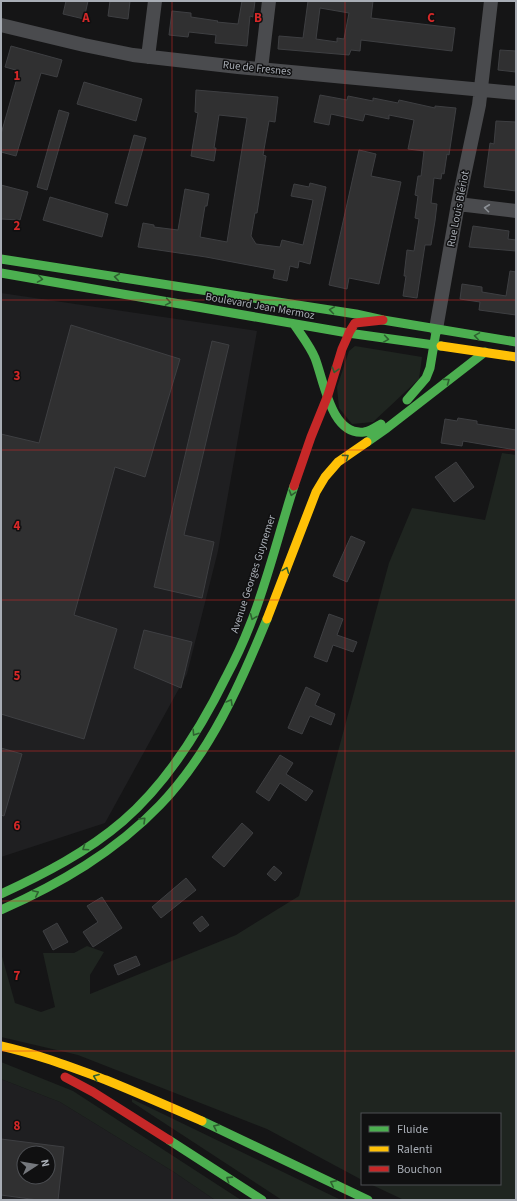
<svg xmlns="http://www.w3.org/2000/svg" width="517" height="1201" font-family="'Source Sans 3',sans-serif">
<style>
.built{fill:#1f1f21;fill-rule:evenodd}
.green{fill:#1f2520}
.building{fill:#303031;stroke:#3e3f42;fill-rule:evenodd}
.lines{fill:none;stroke-linecap:round;stroke-linejoin:round}
.street{stroke:#4a4b4e;stroke-width:14}
.fast{stroke:#4caf50;stroke-width:9}
.slow{stroke:#ffc107;stroke-width:9}
.jam{stroke:#c62828;stroke-width:9}
.oneway{stroke:#8c9096}
.oneway2{stroke:#2e6030}
.grid{fill:none;stroke:#d62828;stroke-width:1;stroke-opacity:0.55}
.labels{text-anchor:middle;dominant-baseline:central;stroke-width:3;stroke-linejoin:round;paint-order:stroke}
.street-label{font-size:11px;fill:#a8adb5;stroke:#101011}
.grid-label{font-size:13px;text-anchor:middle;font-weight:bold;fill:#d62828;stroke:#101011;stroke-width:3;stroke-linejoin:round;paint-order:stroke}
</style>
<rect width="100%" height="100%" fill="#151516"/>
<path class="built" d="M1 293 257 331 218 551 187 674 105 823 1 857Z
M1 1079 60 1102 174 1172 215 1200H1ZM24 1153H48V1177H24Z"/>
<path class="green" d="M355 346 422 357 419 379 373 422 352 424 339 408 337 387 349 351Z
M502 453 516 455V1200H404L370 1184H500V1114H362V1180L267 1129 78 1055 1 1037V953L15 1003 41 1012 55 1007 43 953H74L87 946 104 952 90 975V994L236 935 299 896 389 563 412 508 485 520Z
M1 1062 73 1091 241 1200H215L174 1172 60 1102 1 1079Z
M132 1099 341 1200H282L132 1102Z"/>
<path class="building" d="M66 1H88L84 19 63 14Z
M110 1H130L128 19 108 16Z
M242 1H255L253 17 250 16 247 46 215 43 216 35 189 32 188 37 169 35 172 11 191 13V17L218 21 217 22 238 24Z
M308 1H373L371 18 455 28 452 51 361 40 360 51 351 50 349 55 278 49 279 36 303 38ZM320 8 349 13 344 39 337 38V42L316 39Z
M11 46 62 60 57 77 41 73 16 156 1 152V134L19 71 5 67Z
M500 50 516 51V72L498 70Z
M84 82 142 99 136 121 77 104Z
M196 90 278 97 275 122 269 121 263 155 266 156 257 213H255L251 236 256 244 280 247 282 240 303 245 313 200 291 196 294 184 309 187 310 183 326 187 310 264 299 261 298 268 290 266 287 281 273 278 275 270 206 257 138 247 143 223 154 225V227L178 230 185 189 209 194 207 206H205L200 237 227 242 247 118 219 115 214 148H216L214 161 191 156 198 113 195 112Z
M320 95 347 100 348 96 373 101V98L398 103 399 100 435 108V106L456 108 449 155 447 154 444 174 442 173 441 179 434 178 431 203 437 204 435 221 431 245H425L417 298 403 296 406 276H404L407 250 414 251 419 219 415 218 418 196 415 195 418 176H421L424 151 408 149 414 120 389 115V119L365 114 363 121 331 114 329 125 314 122Z
M59 110 69 113 47 190 37 187Z
M496 121 516 122V191L484 187 490 143 494 144Z
M134 135 146 138 127 206 115 203Z
M359 150 376 154 371 176 401 182 379 284 349 278 347 289 329 285Z
M1 185 28 192 20 220 1 219Z
M50 197 108 214 102 237 43 220Z
M473 226 509 231 508 239 516 240V251L469 247Z
M510 271 516 272V315L479 310 480 302 460 299 462 284 482 287V292L506 296Z
M71 325 180 359 145 477 115 467 74 615 117 629 84 739 1 714V434L39 443Z
M212 341 229 345 184 535 214 542 202 598 154 587Z
M458 418 477 421V424L516 430V450L463 441 462 446 441 443 445 419 457 421Z
M456 462 474 487 454 502 435 477Z
M351 536 365 542 347 582 333 576Z
M329 614 343 619 337 635 357 642 353 652 333 645 327 662 314 657Z
M144 630 192 642 181 688 134 668Z
M306 687 320 694 315 705 335 714 331 725 310 716 302 734 288 728Z
M1 748 22 754 4 816 1 815Z
M280 755 293 763 286 774 313 791 306 801 280 783 269 801 256 792Z
M242 823 253 833 224 867 212 857Z
M274 866 282 873 275 881 267 874Z
M186 878 196 890 161 918 152 907Z
M102 897 122 928 93 947 83 932 98 922 87 906Z
M202 916 209 925 200 932 193 923Z
M57 923 68 942 53 950 43 931Z
M136 956 140 965 118 975 114 965Z
M1 1139 64 1147 58 1200H38L1 1195ZM24 1153H48V1177H24Z"/>
<g class="lines">
<path class="street" d="M1 25 84 45 133 55 238 67 516 93
M148 57 155 1
M261 69 269 1
M458 204 516 211
M436 329 458 204 479 105 491 1"/>
<path class="fast" d="M1 259 356 314 383 320 516 342
M1 273 348 333 441 346
M294 324C301 335 310 346 315 358 324 381 331 436 364 432 370 431 376 427 381 424
M407 400 426 378 430 368 436 332
M367 442 387 428 485 352
M1 894C44 874 87 852 123 821 168 782 200 730 226 677 235 660 243 643 250 625 268 580 279 532 294 486
M1 910C59 884 115 852 160 805 210 753 240 685 267 619
M202 1121 368 1200
M169 1140 262 1200"/>
<path class="slow" d="M441 346 516 357
M267 619 316 492 325 477 338 462 367 442
M1 1046C37 1054 71 1067 106 1080 138 1093 170 1107 202 1121"/>
<path class="jam" d="M294 486 311 437 328 395 342 349 350 331 355 323 383 320
M65 1077 93 1092 169 1140"/>
</g>
<defs><path id="oneway-chevron" d="M-2-3.5L2.5 0L-2 3.5" fill="none" stroke-width="1.6" stroke-linecap="round" stroke-linejoin="round"/></defs>
<use class="oneway" href="#oneway-chevron" transform="translate(487 208) rotate(-173)"/>
<g class="oneway2">
<use href="#oneway-chevron" transform="translate(117 277) rotate(-172)"/>
<use href="#oneway-chevron" transform="translate(40 279) rotate(9)"/>
<use href="#oneway-chevron" transform="translate(168 302) rotate(10)"/>
<use href="#oneway-chevron" transform="translate(332 310) rotate(-172)"/>
<use href="#oneway-chevron" transform="translate(477 336) rotate(-171)"/>
<use href="#oneway-chevron" transform="translate(386 339) rotate(9)"/>
<use href="#oneway-chevron" transform="translate(335 370) rotate(107)"/>
<use href="#oneway-chevron" transform="translate(447 381) rotate(-36)"/>
<use href="#oneway-chevron" transform="translate(346 457) rotate(-36)"/>
<use href="#oneway-chevron" transform="translate(292 493) rotate(107)"/>
<use href="#oneway-chevron" transform="translate(286 570) rotate(-69)"/>
<use href="#oneway-chevron" transform="translate(253 617) rotate(112)"/>
<use href="#oneway-chevron" transform="translate(230 702) rotate(-60)"/>
<use href="#oneway-chevron" transform="translate(195 733) rotate(123)"/>
<use href="#oneway-chevron" transform="translate(143 820) rotate(-44)"/>
<use href="#oneway-chevron" transform="translate(85 848) rotate(146)"/>
<use href="#oneway-chevron" transform="translate(36 893) rotate(-25)"/>
<use href="#oneway-chevron" transform="translate(96 1077) rotate(-159)"/>
<use href="#oneway-chevron" transform="translate(216 1127) rotate(-156)"/>
<use href="#oneway-chevron" transform="translate(229 1179) rotate(-147)"/>
<use href="#oneway-chevron" transform="translate(333 1183) rotate(-154)"/>
</g>
<path class="grid" d="M172 1V1200M345 1V1200M1 150H516M1 300H516M1 450H516M1 600H516M1 751H516M1 901H516M1 1051H516"/>
<g class="labels">
<g class="street-label">
<text transform="translate(257 68) rotate(6)">Rue de Fresnes</text>
<text transform="translate(458 209) rotate(-79)">Rue Louis Blériot</text>
<text transform="translate(260 306) rotate(10)">Boulevard Jean Mermoz</text>
<text transform="translate(253 574) rotate(-72)">Avenue Georges Guynemer</text>
</g>
</g>
<g class="grid-label">
<text x="86" y="22">A</text>
<text x="258" y="22">B</text>
<text x="431" y="22">C</text>
<text x="17" y="80">1</text>
<text x="17" y="230">2</text>
<text x="17" y="380">3</text>
<text x="17" y="530">4</text>
<text x="17" y="680">5</text>
<text x="17" y="830">6</text>
<text x="17" y="980">7</text>
<text x="17" y="1130">8</text>
</g>
<rect width="517" height="1201" fill="none" stroke="#a8adb5" stroke-width="4"/>
<rect x="361" y="1113" width="140" height="72" fill="#101011" stroke="#4d4f53"/>
<rect x="369" y="1126" width="20" height="6" fill="#4caf50" stroke="#4d4f53"/>
<text x="397" y="1133" font-size="12" fill="#a8adb5">Fluide</text>
<rect x="369" y="1146" width="20" height="6" fill="#ffc107" stroke="#4d4f53"/>
<text x="397" y="1153" font-size="12" fill="#a8adb5">Ralenti</text>
<rect x="369" y="1166" width="20" height="6" fill="#c62828" stroke="#4d4f53"/>
<text x="397" y="1173" font-size="12" fill="#a8adb5">Bouchon</text>
<g transform="translate(36 1165) rotate(78)"><circle r="19" fill="#101011" stroke="#4d4f53"/>
<path d="M0-3L7 15L0 10L-7 15Z" fill="#75787d"/>
<text y="-6" font-size="11" font-weight="bold" text-anchor="middle" fill="#a8adb5">N</text>
</g>
</svg>
